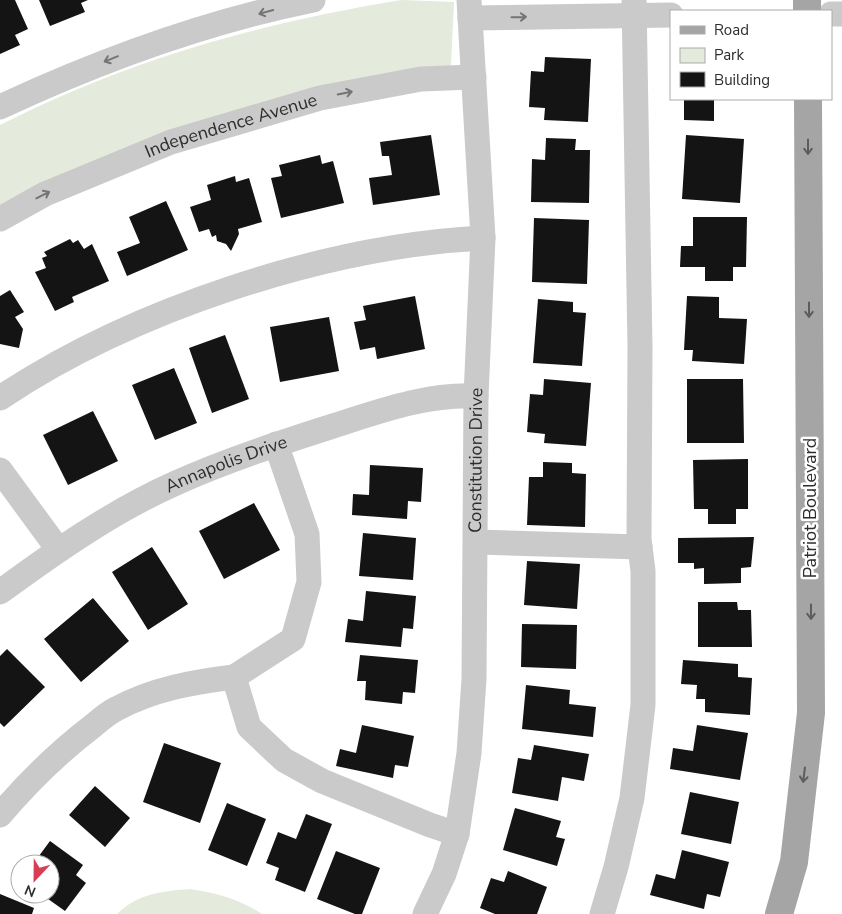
<svg xmlns="http://www.w3.org/2000/svg" width="842" height="914" font-family="'Nunito Sans',sans-serif">
<style>
.green{fill:#e4eadc}
.building{fill:#141414}
.lines{fill:none;stroke-linecap:round;stroke-linejoin:round}
.minor{stroke:#cacaca;stroke-width:25}
.major{stroke:#a5a5a5;stroke-width:28}
.oneway{stroke:#747474}
.oneway2{stroke:#5d5d5d}
.labels{text-anchor:middle;dominant-baseline:central;stroke-width:5;stroke-linejoin:round;paint-order:stroke}
.street-label{font-size:18px;fill:#2d2d2d;stroke:#fff}
</style>
<rect width="100%" height="100%" fill="#fff"/>
<path class="green" d="M401 0 454 2 451 65 445 69 0 207V125C130 59 257 24 401 0Z
M190 889C215 893 240 899 262 914H117C137 894 162 891 190 889Z"/>
<path class="building" d="M0 0H15L28 29 15 35 20 45 0 54Z
M39 0H88L81 3 85 12 50 26Z
M545 57 591 59 588 122 544 120 545 108 529 107 531 71 544 72Z
M684 99H714V121L684 120Z
M431 135 440 195 373 205 369 178 392 175 389 156H382L380 142Z
M686 135 744 139 740 203 682 199Z
M546 138 576 139 575 150H590L589 203 531 202 532 159 545 160Z
M320 155 322 164 333 161 344 203 281 218 271 178 282 176 279 165Z
M235 176 236 182 249 178 262 222 238 229 239 234 231 251 226 244 217 241 216 235 212 237 209 229 199 232 190 207 211 200 207 185Z
M166 201 188 250 127 276 117 252 140 243 129 217Z
M693 217H747L746 267H733V281H705V267H680L681 246H693Z
M534 218 589 220 587 284 532 282Z
M70 239 73 243 78 240 84 249 92 244 109 281 72 297 74 302 55 311 35 272 46 268 42 258 47 256 44 252Z
M10 290 24 312 15 317 23 329 19 348 0 344V296Z
M415 296 425 349 377 359 375 347 360 350 354 322 366 320 363 306Z
M687 296 719 297V318L747 319 744 364 692 361 693 350H684Z
M538 299 573 302V312L586 313 582 366 533 363Z
M329 317 339 371 280 382 270 327Z
M225 335 249 399 212 413 189 348Z
M174 368 197 423 155 440 132 385Z
M544 379 591 383 586 446 544 443 545 434 527 432 530 394 543 395Z
M687 379H743L744 443H687Z
M93 411 118 461 68 485 43 435Z
M748 459V509H736V524H708V509H694L693 460Z
M543 462 572 463V473L586 474 585 527 527 525 529 477H543Z
M370 465 423 468 421 502 408 501 407 519 352 515 353 494 369 495Z
M254 503 280 550 224 579 199 531Z
M363 533 416 538 413 580 359 576Z
M754 537 751 567 741 568V583L704 584V568L694 569V563H678V538Z
M152 547 188 604 148 630 112 572Z
M527 561 580 564 577 609 524 605Z
M366 591 416 596 413 629 403 628 401 647 345 642 348 619 363 621Z
M93 598 129 641 81 682 44 639Z
M698 602H737L738 610H751L752 647H698Z
M522 624 577 625 576 669 521 667Z
M7 649 45 687 4 727 0 723V656Z
M360 655 418 660 415 693 403 692 402 704 365 700 366 681H357Z
M683 660 738 664V677L752 678 750 715 705 712V699H696L697 685 681 684Z
M526 685 570 690 569 704 596 707 593 737 522 729Z
M362 725 414 736 408 767 395 765 393 778 336 766 340 749 356 753Z
M697 725 748 733 740 780 670 769 673 748 693 751Z
M164 743 221 763 200 823 143 802Z
M534 745 589 754 584 781 562 777 558 801 512 793 518 758 531 760Z
M95 786 130 818 105 847 69 815Z
M690 792 739 802 731 844 681 834Z
M227 803 266 819 247 866 208 850Z
M515 808 561 821 556 837 565 839 557 866 503 850Z
M306 814 332 824 305 892 275 880 279 868 266 863 278 832 296 839Z
M50 841 83 865 76 875 86 883 65 911 41 894H50V864H33Z
M682 850 729 862 720 897 707 894 704 909 650 895 656 874 675 879Z
M336 851 380 868 362 914H355L317 899Z
M508 871 547 887 537 914H495L480 908 491 878 504 882Z
M0 894 34 908 32 914H0Z"/>
<g class="lines">
<g class="minor">
<path d="M831 14H842"/>
<path d="M470 18 671 15"/>
<path d="M0 107C101 60 205 22 313 0"/>
<path id="s1" d="M0 219 45 194 171 142 320 98 421 79 474 77"/>
<path d="M0 398C132 310 325 246 483 238"/>
<path d="M276 444 307 534 309 582 293 639 234 677 249 727 284 760 322 781 430 825 457 834"/>
<path d="M0 470 58 549"/>
<path d="M476 542 640 547"/>
<path id="s2" d="M0 592C56 551 113 511 176 483 227 460 280 443 333 426 380 411 426 394 476 396"/>
<path d="M0 815C28 782 60 751 94 725 101 719 108 713 116 709 153 689 193 682 234 677"/>
<path id="s3" d="M425 914 444 874 457 834 469 753 474 679 476 396 483 238 469 0"/>
<path d="M602 914 616 867 632 798 643 705V571L639 539 640 347 634 0"/>
</g>
<path class="major" d="M807 11V0
M779 914 794 862 811 713 808 99"/>
</g>
<defs><path id="oneway-shaft" d="M-6 0H5M1.5-3L5.5 0L1.5 3" fill="none" stroke-width="1.6" stroke-linecap="round" stroke-linejoin="round" transform="scale(1.25)"/></defs>
<g class="oneway">
<use href="#oneway-shaft" transform="translate(266 12) rotate(165)"/>
<use href="#oneway-shaft" transform="translate(519 17) rotate(-1)"/>
<use href="#oneway-shaft" transform="translate(111 59) rotate(158)"/>
<use href="#oneway-shaft" transform="translate(345 93) rotate(-11)"/>
<use href="#oneway-shaft" transform="translate(43 195) rotate(-27)"/>
</g>
<g class="oneway2">
<use href="#oneway-shaft" transform="translate(808 147) rotate(90)"/>
<use href="#oneway-shaft" transform="translate(809 310) rotate(90)"/>
<use href="#oneway-shaft" transform="translate(811 612) rotate(90)"/>
<use href="#oneway-shaft" transform="translate(804 775) rotate(97)"/>
</g>
<g class="labels">
<g class="street-label">
<text stroke="none"><textPath href="#s1" startOffset="250">Independence Avenue</textPath></text>
<text stroke="none"><textPath href="#s3" startOffset="461">Constitution Drive</textPath></text>
<text stroke="none"><textPath href="#s2" startOffset="261">Annapolis Drive</textPath></text>
<text transform="translate(810 508) rotate(-90)">Patriot Boulevard</text>
</g>
</g>
<rect x="670" y="10" width="162" height="90" fill="#ffffff" stroke="#ababab"/>
<rect x="680" y="26" width="25" height="8" fill="#a5a5a5" stroke="#ababab"/>
<text x="714" y="35" font-size="15" fill="#2d2d2d">Road</text>
<rect x="680" y="48" width="25" height="15" fill="#e4eadc" stroke="#ababab"/>
<text x="714" y="60" font-size="15" fill="#2d2d2d">Park</text>
<rect x="680" y="72" width="25" height="15" fill="#141414" stroke="#ababab"/>
<text x="714" y="85" font-size="15" fill="#2d2d2d">Building</text>
<g transform="translate(35 879) rotate(202)"><circle r="24" fill="#ffffff" stroke="#ababab"/>
<path d="M0-4L9 19L0 12L-9 19Z" fill="#d63e51"/>
<text y="-8" font-size="14" font-weight="bold" text-anchor="middle" fill="#2d2d2d">N</text>
</g>
</svg>
